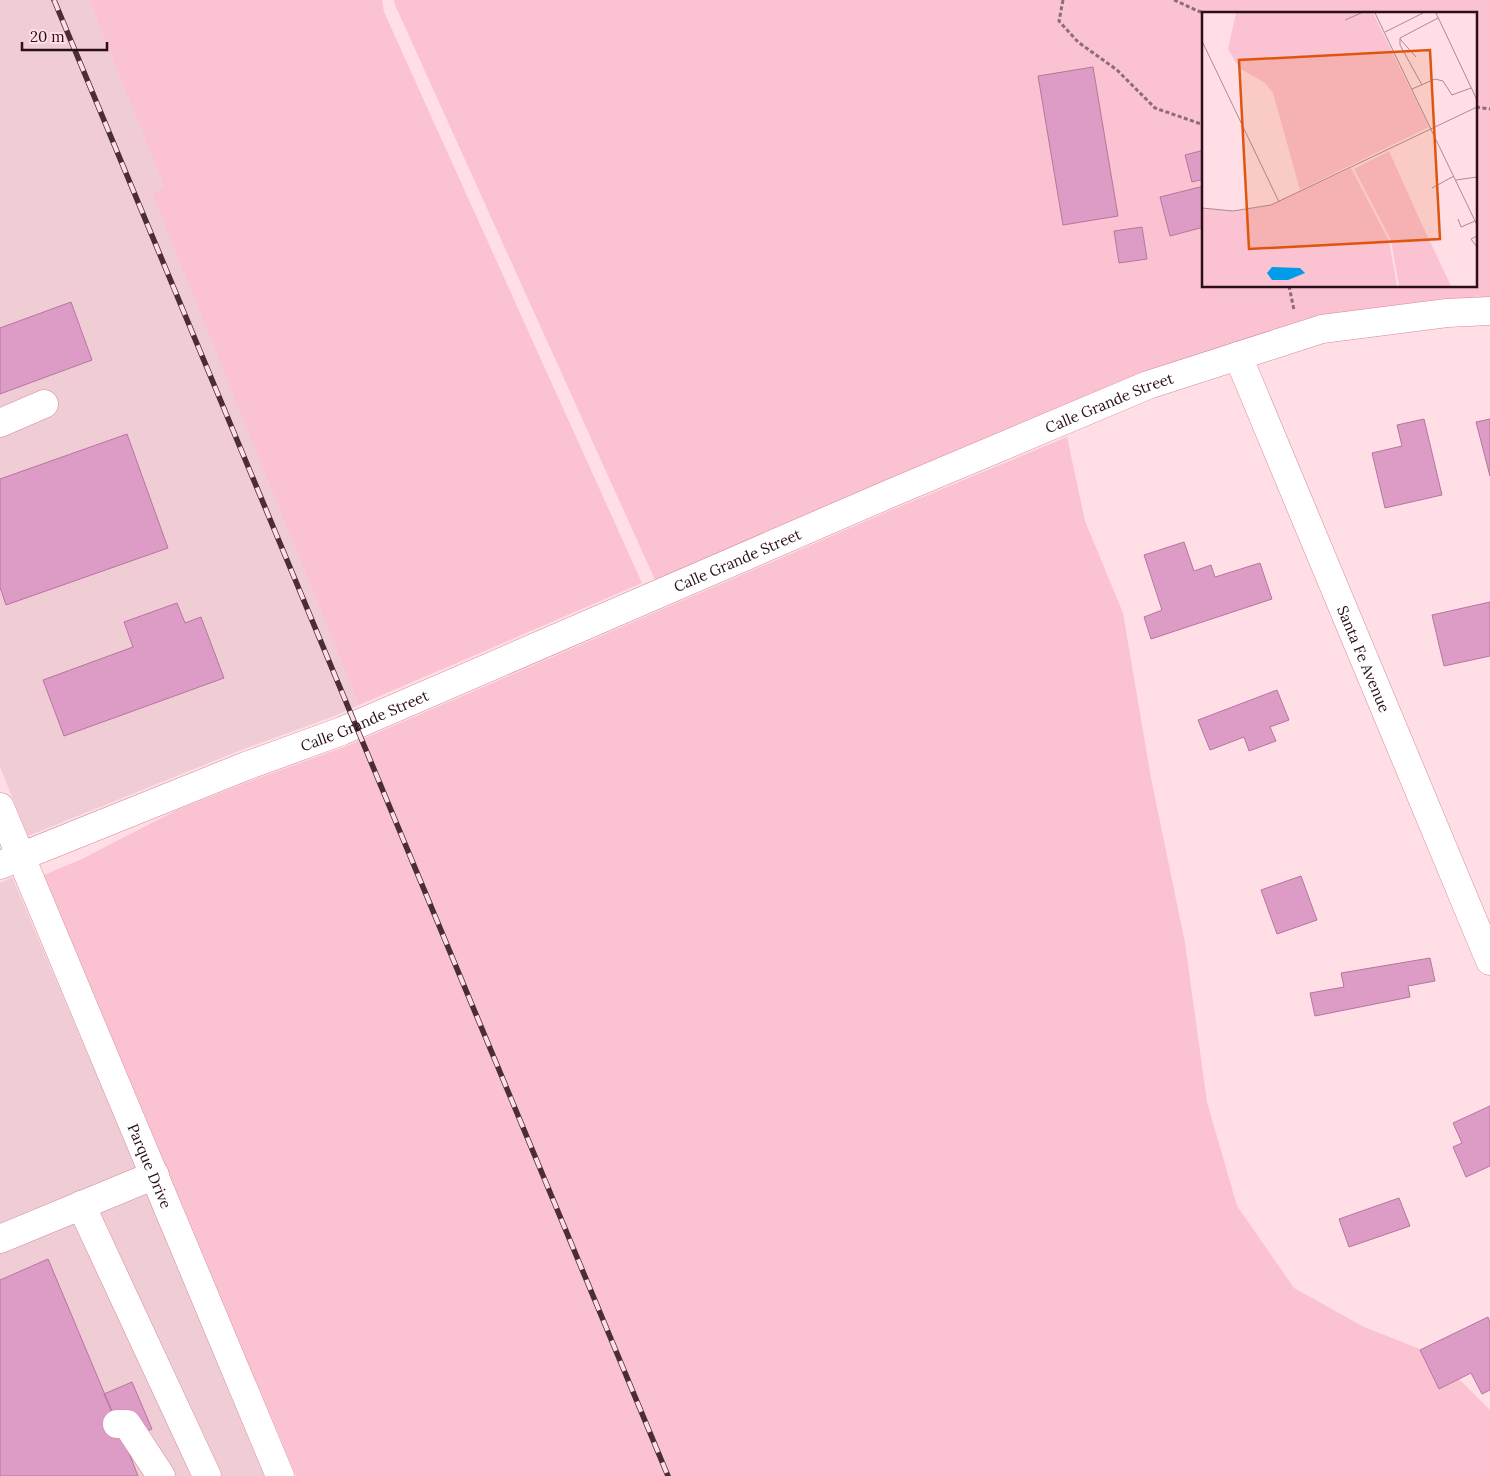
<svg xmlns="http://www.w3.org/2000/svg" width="1490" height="1476" font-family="Lora,serif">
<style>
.built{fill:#f0ccd5}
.green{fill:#fbc2d1;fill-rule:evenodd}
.building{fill:#dd9cc5;stroke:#b5769e}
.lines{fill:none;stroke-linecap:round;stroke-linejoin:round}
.minor-casing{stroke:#d4899e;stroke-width:29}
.path{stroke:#8b6d75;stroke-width:3;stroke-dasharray:4 2.5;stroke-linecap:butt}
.minor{stroke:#fff;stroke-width:28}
.rail-casing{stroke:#4a2d36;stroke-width:5.5}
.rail{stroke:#ffdee6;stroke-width:4;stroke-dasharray:11;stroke-linecap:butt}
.labels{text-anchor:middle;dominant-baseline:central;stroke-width:4;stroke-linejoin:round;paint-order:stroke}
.street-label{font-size:15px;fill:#2b0f18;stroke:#ffdee6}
.inset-road{fill:none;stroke:#aa8b94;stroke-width:1}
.view{fill:#df550d;fill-opacity:0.15;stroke:#df550d;stroke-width:2.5}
.inset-edge{fill:none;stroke:#2b0f18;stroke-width:2.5}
</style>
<rect width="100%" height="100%" fill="#ffdee6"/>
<path class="built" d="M0 0H89L166 189 153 193 359 705 337 715 241 750 28 836 0 767Z
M12 877 142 1182 264 1476H0V883Z"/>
<path class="green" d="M89 0H382L384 12 642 583 359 705 152 193 165 188Z
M394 0H1490V311L1323 329 661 593 395 5ZM1204 14H1476V286H1204Z
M1067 437 1085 521 1123 613 1151 778 1185 943 1207 1102 1237 1206 1294 1288 1364 1327 1435 1355 1490 1410V1476H296L44 875 82 859 177 810 250 781 347 746 894 509Z"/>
<path class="building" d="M1093 67 1118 216 1063 225 1038 76Z
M1204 150V179L1192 182 1185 155Z
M1204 186V227L1170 236 1160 197Z
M1142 227 1147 259 1119 263 1114 231Z
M71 302 92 360 0 394V328Z
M1424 419 1442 495 1385 508 1372 453 1402 446 1397 425Z
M1490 419V476L1476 422Z
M127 434 168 548 6 605 0 587V479Z
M1184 542 1194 571 1211 565 1215 577 1260 563 1272 599 1151 639 1144 617 1162 610 1144 555Z
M1490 602V656L1444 666 1432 615Z
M177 603 185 623 201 617 224 678 64 736 43 680 133 647 124 622Z
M1277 690 1289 720 1270 727 1276 741 1249 751 1244 737 1210 750 1198 720Z
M1301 876 1317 920 1277 934 1261 890Z
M1430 958 1435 981 1408 986 1410 997 1315 1016 1310 993 1344 987 1341 973Z
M1490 1106V1166L1466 1177 1453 1147 1462 1143 1453 1123Z
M1399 1198 1410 1226 1349 1247 1339 1219Z
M48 1259 124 1440 138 1476H0V1280Z
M1488 1317 1490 1322V1390L1482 1394 1471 1373 1439 1389 1420 1350Z
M132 1382 152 1429 124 1440 104 1394Z"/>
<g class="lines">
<g class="minor-casing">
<g id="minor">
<path id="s1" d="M1238 356 1490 961"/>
<path d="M0 423 44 404"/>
<path id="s2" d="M0 807 280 1476"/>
<path id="s3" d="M0 865 246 766 342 731 889 494 1148 385 1322 329 1447 313 1490 311"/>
<path d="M81 1205 207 1476"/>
<path d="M0 1239 155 1175"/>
<path d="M117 1424H127L161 1476"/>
</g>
</g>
<path class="path" d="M1063 0 1059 21 1078 42 1117 70 1155 108 1204 125
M1174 0 1198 11 1209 14
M1476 107 1490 109
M1289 286 1294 310"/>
<use href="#minor" class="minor"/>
<g class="rail-casing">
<path id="rail" d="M54 0 668 1476"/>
</g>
<use href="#rail" class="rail"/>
</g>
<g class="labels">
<g class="street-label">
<text stroke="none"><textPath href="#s3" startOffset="1202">Calle Grande Street</textPath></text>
<text stroke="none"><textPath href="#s3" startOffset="798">Calle Grande Street</textPath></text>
<text stroke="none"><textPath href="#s1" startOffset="328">Santa Fe Avenue</textPath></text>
<text stroke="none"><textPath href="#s3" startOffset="392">Calle Grande Street</textPath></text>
<text stroke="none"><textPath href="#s2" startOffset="389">Parque Drive</textPath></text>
</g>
</g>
<g transform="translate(1202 12)">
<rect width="275" height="275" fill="#ffdee6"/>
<path d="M34 1H171L227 115 98 178 71 81 63 71 37 56 26 37ZM187 139 216 204 249 274H197L189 228 152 157ZM149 156 187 229 195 274H0V196L31 199 66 194Z" fill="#fbc2d1"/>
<path d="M70 255 98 256 103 261 86 268H70L65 261Z" fill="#029cea"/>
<path class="inset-road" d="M173 1 275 213M234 1 275 88M143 8 159 1M183 20 221 1M198 27 214 45M0 29 77 190M220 73 198 33V26L236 6M210 77 233 67 241 69 250 83 269 76M254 168 275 165M230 176 252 164M0 196 31 199 69 193 275 95M256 207 259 215 273 209M275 224 269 227 275 235"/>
<path class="view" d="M228 38 238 227 47 237 37 48Z"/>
<rect width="275" height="275" class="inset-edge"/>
</g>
<path d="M22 42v8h85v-8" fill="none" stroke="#2b0f18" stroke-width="2.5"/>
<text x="30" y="42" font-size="15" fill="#2b0f18" stroke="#ffdee6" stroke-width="4" paint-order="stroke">20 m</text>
</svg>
